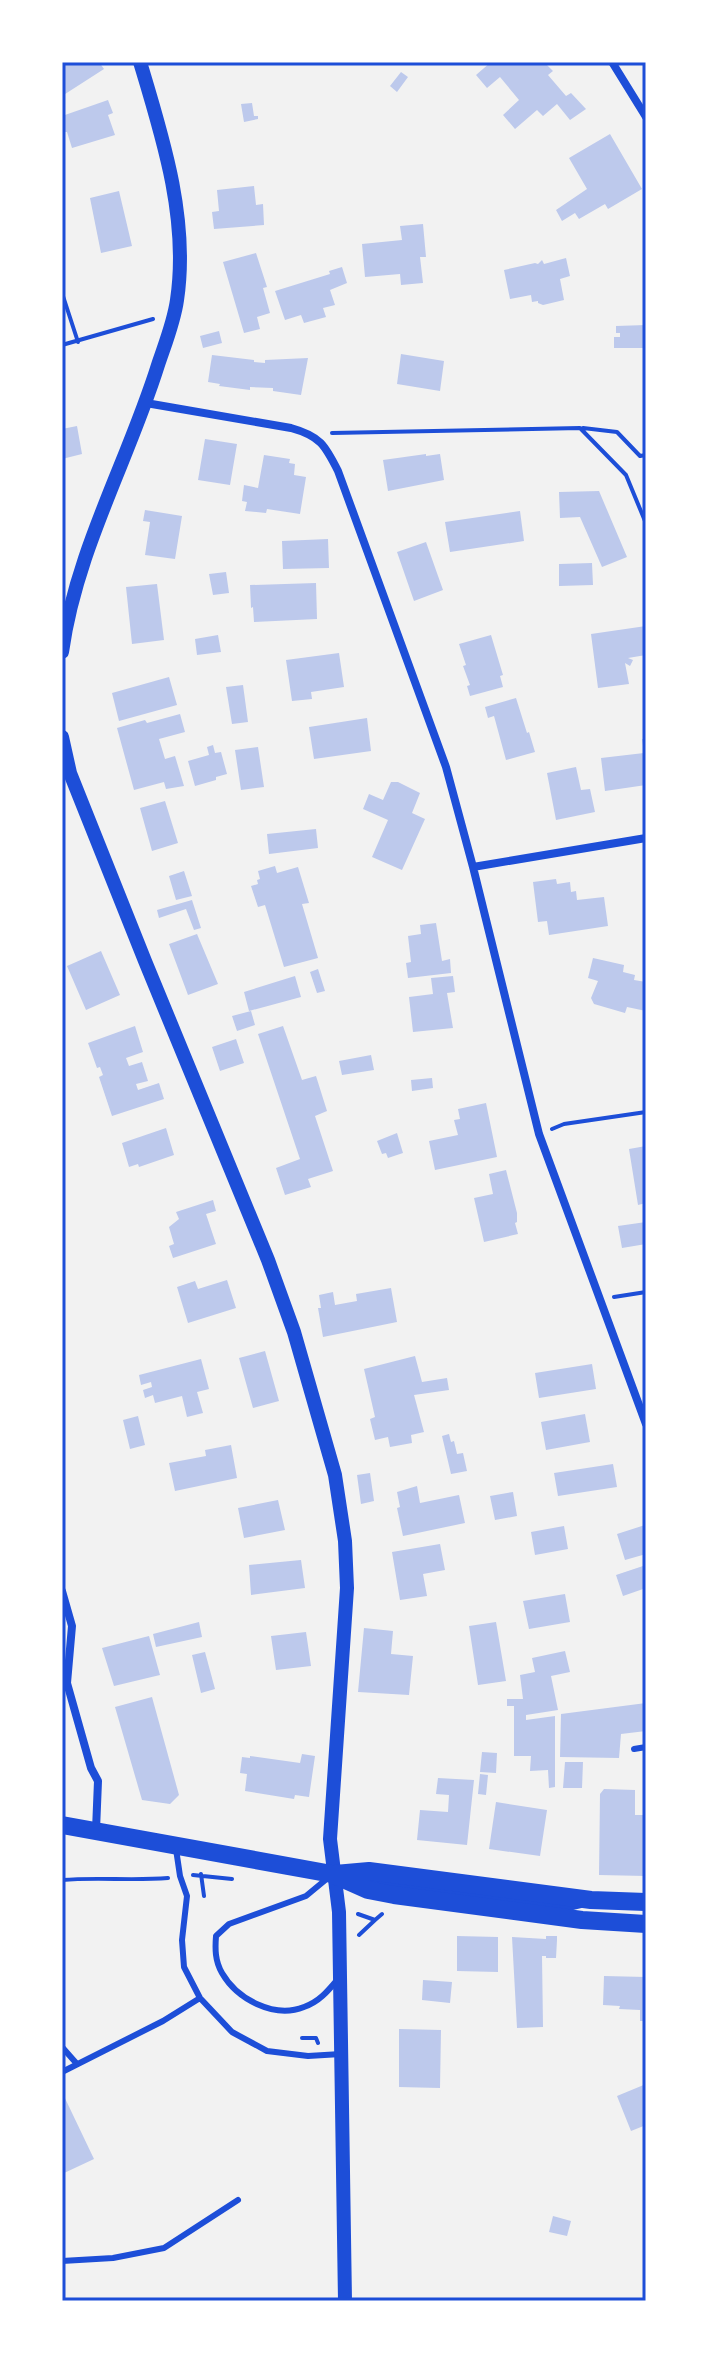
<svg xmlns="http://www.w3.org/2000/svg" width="708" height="2363" font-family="Quicksand,sans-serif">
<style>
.building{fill:#bdc9ec}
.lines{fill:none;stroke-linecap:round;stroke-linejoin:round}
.path{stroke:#1d4ed8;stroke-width:4}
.service{stroke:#1d4ed8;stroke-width:6}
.minor{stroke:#1d4ed8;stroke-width:8}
.tertiary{stroke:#1d4ed8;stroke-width:14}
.primary{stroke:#1d4ed8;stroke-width:18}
.neatline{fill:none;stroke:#1d4ed8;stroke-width:3}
</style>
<rect width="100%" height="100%" fill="#f2f2f2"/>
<path class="building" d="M62 62H99L104 69 62 96Z
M491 62H544L553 71 548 75 566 96 571 93 586 109 570 120 557 104 543 116 537 110 515 129 503 115 519 100 500 77 487 88 476 75Z
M401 72 408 77 397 92 390 86Z
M108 100 113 113 108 115 115 135 72 148 67 132H64L62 127V116Z
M252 103 254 116H258V119L244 122 241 104Z
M610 134 642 189 608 209 605 204 579 219 575 213 562 221 556 210 587 189 569 158Z
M254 186 256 205 263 204 264 225 214 229 212 212 219 211 217 190Z
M119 191 132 246 101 253 90 198Z
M423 224 426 257H420L423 283 401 285 400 274 365 277 362 244 402 240 400 226Z
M256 253 267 287 263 288 270 313 257 317 260 329 244 333 223 262Z
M566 258 570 276 560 279 564 300 543 305 538 303V301L532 302 531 295 510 299 504 270 535 263 538 264 542 260 544 264Z
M342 267 347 283 330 290 335 305 323 308 326 317 304 323 301 315 285 320 275 291 330 274 329 271Z
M646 325V344H643V348H614V337H620V333H616V326Z
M219 331 222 343 203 348 200 336Z
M401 354 444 361 440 391 397 384Z
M212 355 254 360V362L265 363V360L308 358 301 395 273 391V388L250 387V390L219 386 220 384 208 382Z
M77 426 82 454 62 459V429Z
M205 439 237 444 230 485 198 480Z
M426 454V456L440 454 444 480 388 491 383 460Z
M264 455 290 459 289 463 295 464 294 475 306 477 300 514 267 509 266 513 245 511 247 502 242 501 244 485 258 488Z
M599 491 627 557 602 567 580 517 560 518 559 492Z
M145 510 182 516 175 559 145 555 150 522 143 521Z
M520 511 524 541 450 552 445 522Z
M328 539 329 568 283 569 282 541Z
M426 542 443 590 414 601 397 552Z
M592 563 593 585 559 586V564Z
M226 572 229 593 213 595 209 574Z
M316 583 317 619 254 622 253 607 251 608 250 585Z
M157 584 164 640 132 644 126 587Z
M646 626V655L628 658 633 660 630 666 625 663 629 684 598 688 591 634Z
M218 635 221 652 197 655 195 639Z
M491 635 503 675 500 676 503 687 470 696 467 686 470 685 463 666 466 665 459 644Z
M339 653 344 687 311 692 312 699 292 701 286 660Z
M169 677 177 705 119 721 112 693Z
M243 685 248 722 232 724 226 687Z
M516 698 527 733 529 732 535 752 506 760 494 716 488 718 485 707Z
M180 714 185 732 159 739 165 759 175 756 184 786 166 789 164 782 134 790 117 728 145 720 147 723Z
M367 718 371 751 314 759 309 727Z
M642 739H646V785L605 791 601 758 644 753Z
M213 745 215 753 221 752 227 774 216 777V780L195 786 188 761 209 755 207 747Z
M258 747 264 787 241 790 235 750Z
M576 767 581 790 590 789 595 812 556 820 547 773Z
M391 782H398L420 793 412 813 425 819 402 870 372 857 388 820 363 809 369 794 383 800Z
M165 801 178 843 152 851 140 808Z
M316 829 318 848 269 854 267 834Z
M275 866 277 873 298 867 309 903 302 904 318 958 284 967 265 905 258 907 251 886 258 884 257 880 260 879 258 871Z
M184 871 192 896 176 900 169 876Z
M556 879 557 884 570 882 571 892 576 891 577 900 604 897 608 926 549 935 547 921 538 922 533 882Z
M192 900 201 928 194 930 186 909 159 918 157 910Z
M436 923 442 961 450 959 451 973 408 978 406 963 411 962 408 936 421 934 420 925Z
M197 934 218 984 188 995 169 944Z
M101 951 120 995 86 1010 67 966Z
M593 958 624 965 623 972 635 975 634 980 646 982V1011L627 1007 625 1013 594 1004 591 998 598 981 588 978Z
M318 969 325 991 317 993 310 972Z
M295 976 301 997 249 1011 244 992Z
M453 976 455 992 447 993 453 1028 413 1032 409 997 433 994 431 978Z
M251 1011 255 1025 237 1031 232 1016Z
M135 1026 143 1052 126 1058 129 1066 142 1062 148 1081 136 1084 138 1090 159 1083 164 1099 112 1116 99 1077 103 1075 100 1067 97 1068 88 1043Z
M283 1026 302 1080 316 1076 327 1111 315 1116 333 1171 308 1179 311 1187 285 1195 276 1168 300 1159 258 1034Z
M236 1039 244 1063 220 1071 212 1047Z
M371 1055 374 1070 342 1075 339 1061Z
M432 1078 433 1088 412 1091 411 1080Z
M486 1103 497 1157 435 1170 429 1141 458 1135 454 1120 460 1119 458 1109Z
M166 1128 174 1155 139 1167 138 1164 129 1167 122 1143Z
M397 1133 403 1153 388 1158 386 1153 382 1154 377 1141Z
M646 1146V1203L638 1205 629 1149Z
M506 1170 517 1213V1222L515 1223 518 1234 484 1242 474 1198 493 1194 489 1174Z
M213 1200 216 1211 206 1214 216 1244 173 1258 169 1246 174 1244 169 1227 179 1219 176 1212Z
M646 1222V1244L622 1248 618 1226Z
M227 1280 236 1308 188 1323 177 1287 195 1281 198 1289Z
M391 1288 397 1322 323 1337 318 1308H321L319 1295 333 1292 335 1305 357 1301 356 1294Z
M265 1351 279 1401 253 1408 239 1358Z
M415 1356 422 1382 447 1378 449 1390 414 1395 424 1432 411 1435 412 1443 390 1447 388 1437 375 1440 370 1419 375 1417 364 1369Z
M201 1359 209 1389 197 1392 203 1413 187 1417 182 1396 155 1403 153 1395 145 1398 143 1390 152 1387 151 1382 141 1385 139 1375Z
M592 1364 596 1389 539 1398 535 1373Z
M585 1414 590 1442 546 1450 541 1422Z
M138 1416 145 1445 130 1449 123 1420Z
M449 1434 451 1442 454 1441 457 1454 463 1453 467 1471 451 1474 442 1436Z
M231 1445 237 1478 175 1491 169 1463 206 1456 205 1450Z
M613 1464 617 1487 558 1496 554 1473Z
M370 1473 374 1501 361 1504 357 1475Z
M417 1486 420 1503 459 1495 465 1523 403 1536 397 1508 400 1507 397 1492Z
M513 1492 517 1516 495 1520 490 1496Z
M278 1500 285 1530 244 1538 238 1508Z
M645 1525 646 1554 625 1560 617 1534Z
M564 1526 568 1549 535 1555 531 1532Z
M440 1544 445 1570 423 1574 427 1596 400 1600 392 1552Z
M301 1560 305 1588 251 1595 249 1565Z
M646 1565V1588L623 1596 616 1575Z
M565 1594 570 1622 529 1629 523 1601Z
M199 1622 202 1637 156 1647 153 1634Z
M496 1622 506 1681 478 1685 469 1626Z
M364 1628 393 1631 391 1654 413 1656 409 1695 358 1692Z
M306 1632 311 1666 276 1670 271 1636Z
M149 1636 160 1675 114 1686 102 1648Z
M565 1651 570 1672 551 1676 558 1710 526 1715V1720L555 1716V1787L549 1788 548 1770 530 1771 531 1756H514V1706H507V1699H523L520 1675 535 1672 532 1658Z
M205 1652 215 1689 201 1693 192 1655Z
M152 1697 179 1795 170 1804 142 1800 115 1707Z
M646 1703V1731L621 1734 619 1758 560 1757 561 1714Z
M482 1752 497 1753 496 1773 480 1772Z
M302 1754 315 1756 309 1797 295 1795 294 1799 245 1791 247 1774 240 1773 242 1757 250 1758V1756L300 1763Z
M565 1762H583L582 1788H563Z
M480 1774 488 1775 486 1795 478 1794Z
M438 1778 474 1780 467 1845 417 1840 420 1810 448 1812 449 1795 436 1794Z
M604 1789 635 1790V1815H643V1825H646V1876L599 1875 600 1794Z
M496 1802 547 1810 540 1856 489 1849Z
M457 1936 498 1937V1972L457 1971Z
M546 1936H557V1940L556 1958H546V1956H542L543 2027 517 2028 512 1937 546 1939Z
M604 1976 646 1977V2021H640V2010L619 2009 620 2006 603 2005Z
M423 1980 452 1982 450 2003 422 2000Z
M399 2029 441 2030 440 2088 399 2087Z
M646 2084V2125L631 2131 617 2096Z
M62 2092 94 2159 62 2174Z
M553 2216 571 2221 567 2236 549 2232Z"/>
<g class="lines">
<path class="path" d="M62 293 78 342
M62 345 153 319
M583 428 617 432 640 456 646 455
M332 433 580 428 626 475 645 521
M552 1129 564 1124 646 1112
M614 1297 646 1292
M201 1874 204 1896
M193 1875 232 1879
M62 1880C97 1877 133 1881 168 1878
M358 1914 375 1920 382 1914
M359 1935 375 1920
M302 2038H316L318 2043"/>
<path class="service" d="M634 1749 646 1747
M176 1849 180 1876 187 1896 182 1940 184 1967 200 1998 232 2032 267 2051 308 2056 341 2054
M329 1877 306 1896 229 1924 216 1936C215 1949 215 1961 222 1973 237 1999 274 2019 304 2007 319 2002 328 1991 338 1979
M62 2047 77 2064
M62 2072 163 2021 200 1998
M62 2261 113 2258 164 2248 238 2200"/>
<path class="minor" d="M612 62 646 117
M146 403 291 428C320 436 325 445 338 471L446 767 473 867 539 1134 646 1424
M473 867 646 838
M62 1591 72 1626 67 1683 91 1768 98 1781 96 1830"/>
<path class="tertiary" d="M62 652C76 551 128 461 158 365 165 344 174 322 177 300 189 220 163 138 140 62
M62 737 70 773 145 961 268 1260 294 1332 335 1475 345 1541 347 1588 330 1839 339 1912 345 2301
M352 1878 560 1906 581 1901"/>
<path class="primary" d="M62 1825 332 1874 368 1890 394 1895 582 1920 646 1924
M335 1874 369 1871 591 1900 646 1902"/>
</g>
<rect width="708" height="2363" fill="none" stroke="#ffffff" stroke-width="128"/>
<rect x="64" y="64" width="580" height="2235" class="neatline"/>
</svg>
